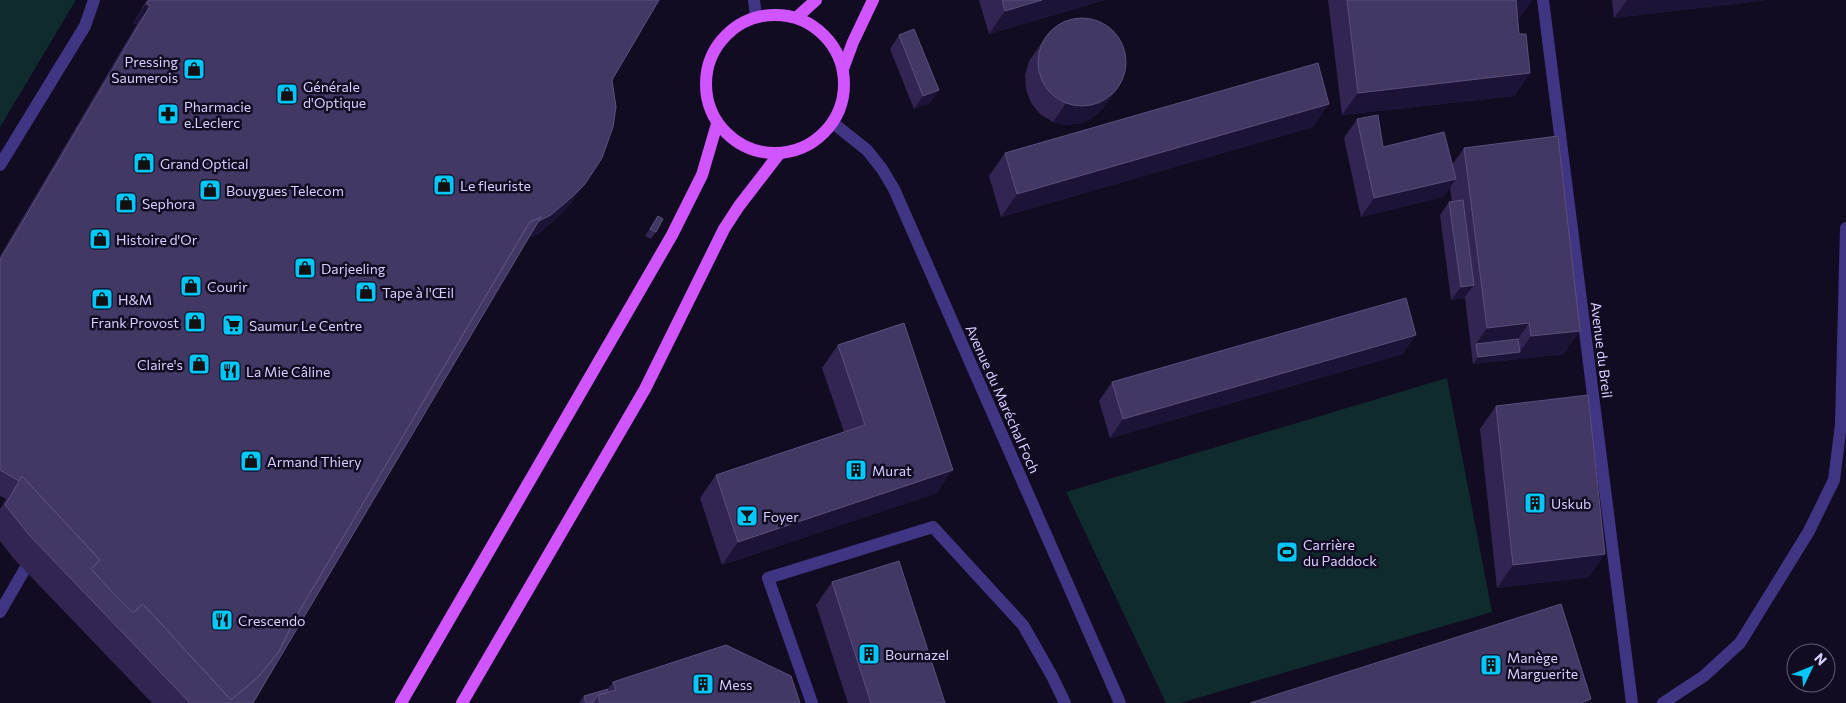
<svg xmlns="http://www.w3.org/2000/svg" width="1846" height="703" font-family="Commissioner,sans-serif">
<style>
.green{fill:#0f2b2d}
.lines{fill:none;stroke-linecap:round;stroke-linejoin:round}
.minor{stroke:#403583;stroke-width:12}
.major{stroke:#d055ff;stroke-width:12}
.wall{fill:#322551}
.shaded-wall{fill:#1d1336}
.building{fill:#433764;stroke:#5b4f7c}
.labels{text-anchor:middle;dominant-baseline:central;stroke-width:5;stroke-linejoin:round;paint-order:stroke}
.poi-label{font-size:14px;fill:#d8ceff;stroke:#120c22;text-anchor:start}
.street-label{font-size:14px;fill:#d8ceff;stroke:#120c22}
</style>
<rect width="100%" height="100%" fill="#120c22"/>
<path class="green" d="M0 0H76L0 127Z
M1447 378 1492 612 1180 703H1166L1066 492Z"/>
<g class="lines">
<path class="minor" d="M754 0 756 17
M1543 0 1632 703
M833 123 867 150 882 169 894 189 1120 703
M0 165 85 26 94 0
M0 612 33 555
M812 703 768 578 933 527 1023 625 1052 676 1065 703
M1663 703 1704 676 1740 643 1809 531 1834 480 1841 424 1846 228"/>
<path class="major" d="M706 84a69 69 0 1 1 138 0a69 69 0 1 1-138 0Z
M796 18 816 0
M843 69 853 42 873 0
M401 703 672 235 702 175 717 124
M462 703 645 389 724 229 739 206 779 154"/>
</g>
<path class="wall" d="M147 0H659L612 80 572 202 560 215 538 234 528 238 253 703H152L14 559 0 541V509L6 499 0 496V256L137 24 133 23Z
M979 0H1105L989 34Z
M1328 0H1532L1518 20 1519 34 1530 73 1514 96 1342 115Z
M1612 0H1767L1614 18Z
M1050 31 1118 88 1105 106 1095 116 1082 123 1067 125 1053 122 1040 114 1031 103 1026 89 1025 75 1029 61Z
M899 35 939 90 930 103 914 109 890 49Z
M1357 119 1383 147 1452 165 1464 148 1564 354 1473 364 1465 298 1451 300 1440 215 1449 202H1452L1450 187 1443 197 1361 217 1344 138Z
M1313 127 1001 217 989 176 1005 153Z
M658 216 656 232 651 239 645 236Z
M838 345 937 493 722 565 700 498 716 475 844 432 822 368Z
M1403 354 1110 438 1099 401 1112 382Z
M1496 406 1589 577 1497 588 1480 429Z
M832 582 945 703H848L816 605Z
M613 682 800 703H579L584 696 608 689Z"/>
<path class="shaded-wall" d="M1042 0H1105L989 34 1005 11Z
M1515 0H1532L1518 20Z
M1627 0H1767L1614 18Z
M146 4 150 6 137 24 133 23Z
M1530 73 1514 96 1342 115 1358 93Z
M1118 88 1105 106 1095 116 1082 123 1067 125 1053 122 1066 103Z
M939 90 930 103 914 109 923 96Z
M1329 104 1313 127 1001 217 1017 194Z
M1456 179 1443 197 1361 217 1374 198Z
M585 184 572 202 560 215 538 234 518 243 528 226Z
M1474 285 1464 298 1451 300 1461 287Z
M1529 323 1513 346 1476 344 1487 328Z
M1580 331 1564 354 1473 364 1478 357 1520 352 1531 336Z
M1416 335 1403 354 1110 438 1123 419Z
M953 470 937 493 722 565 738 542Z
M1605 554 1589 577 1497 588 1513 565Z
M1591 699 1589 703H1580Z"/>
<path class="building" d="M149 0H659L612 80 616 107 613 127 602 158 585 184 573 196 551 215 539 221 541 217 530 222 527 226 294 620 278 653 258 677 231 700 143 604 133 613 111 591 91 569 100 560 22 476 19 481 0 470V260L150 6 146 4Z
M1002 0H1042L1005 11Z
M1347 0H1516L1519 34H1526L1530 73 1358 93Z
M1038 62a44 44 0 1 1 88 0a44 44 0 1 1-88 0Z
M914 29 939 90 923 96 899 35Z
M1318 63 1329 104 1017 194 1005 153Z
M1378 115 1383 147 1444 132 1456 179 1374 198 1357 119Z
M1558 136 1580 331 1531 336 1529 323 1487 328 1464 148Z
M1463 200 1474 285 1461 287 1449 202Z
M658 216 663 219 656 232 650 229Z
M541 217 253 703H190L30 536 5 505 22 476 100 560 91 569 111 591 133 613 143 604 231 700 258 677 280 650 297 615 530 222Z
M1406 298 1416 335 1123 419 1112 382Z
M904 323 953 470 738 542 716 475 865 425 838 345Z
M1518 339 1520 352 1478 357 1476 344Z
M1588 395 1605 554 1513 565 1496 406Z
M899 561 945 703H871L832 582Z
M1561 604 1591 699 1580 703H1250Z
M726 645 791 676 800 703H600L598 695 616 690 613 682Z
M608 689 606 693 598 695 592 703H586L584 696Z"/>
<defs>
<g id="shop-square" transform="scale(1.125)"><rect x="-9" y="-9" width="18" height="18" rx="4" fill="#00c7f9" stroke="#120c22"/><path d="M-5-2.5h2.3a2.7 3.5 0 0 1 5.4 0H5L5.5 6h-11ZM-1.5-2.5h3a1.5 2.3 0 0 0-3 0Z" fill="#111"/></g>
<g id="pharmacy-square" transform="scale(1.125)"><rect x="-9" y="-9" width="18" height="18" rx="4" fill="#00c7f9" stroke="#120c22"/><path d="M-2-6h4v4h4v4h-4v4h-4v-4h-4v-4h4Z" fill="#111"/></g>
<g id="supermarket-square" transform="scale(1.125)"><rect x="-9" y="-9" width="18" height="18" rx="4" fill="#00c7f9" stroke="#120c22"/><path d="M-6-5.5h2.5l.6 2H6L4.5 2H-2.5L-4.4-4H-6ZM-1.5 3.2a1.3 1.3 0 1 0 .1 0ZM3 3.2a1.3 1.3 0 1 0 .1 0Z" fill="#111"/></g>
<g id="restaurant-square" transform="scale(1.125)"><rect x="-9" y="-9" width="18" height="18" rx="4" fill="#00c7f9" stroke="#120c22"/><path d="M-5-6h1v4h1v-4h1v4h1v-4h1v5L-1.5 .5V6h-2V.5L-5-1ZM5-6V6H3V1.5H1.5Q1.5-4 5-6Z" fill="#111"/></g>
<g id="building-square" transform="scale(1.125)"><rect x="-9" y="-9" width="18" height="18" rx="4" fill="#00c7f9" stroke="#120c22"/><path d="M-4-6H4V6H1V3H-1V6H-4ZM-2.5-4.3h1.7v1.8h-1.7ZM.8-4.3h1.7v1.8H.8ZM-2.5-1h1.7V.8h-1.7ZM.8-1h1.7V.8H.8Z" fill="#111"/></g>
<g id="bar-square" transform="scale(1.125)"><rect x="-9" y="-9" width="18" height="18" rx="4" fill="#00c7f9" stroke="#120c22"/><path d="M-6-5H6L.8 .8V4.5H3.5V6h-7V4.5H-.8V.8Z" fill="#111"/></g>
<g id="stadium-square" transform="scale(1.125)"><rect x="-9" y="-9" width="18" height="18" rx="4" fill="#00c7f9" stroke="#120c22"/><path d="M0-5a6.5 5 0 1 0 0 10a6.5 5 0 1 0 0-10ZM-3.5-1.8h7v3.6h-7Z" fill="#111"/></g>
</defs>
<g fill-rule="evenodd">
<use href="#shop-square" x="194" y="69"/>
<use href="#shop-square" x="287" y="94"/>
<use href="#pharmacy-square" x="168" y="114"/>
<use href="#shop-square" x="144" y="163"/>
<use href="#shop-square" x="444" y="185"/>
<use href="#shop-square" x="210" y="190"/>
<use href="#shop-square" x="126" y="203"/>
<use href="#shop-square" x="100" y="239"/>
<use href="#shop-square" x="305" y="268"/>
<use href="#shop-square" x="191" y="286"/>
<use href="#shop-square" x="366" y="292"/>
<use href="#shop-square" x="102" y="299"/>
<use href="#shop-square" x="195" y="322"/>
<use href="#supermarket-square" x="233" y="325"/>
<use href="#shop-square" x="199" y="364"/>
<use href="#restaurant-square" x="230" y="371"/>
<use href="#shop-square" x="251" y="461"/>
<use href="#building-square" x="856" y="470"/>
<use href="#building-square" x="1535" y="503"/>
<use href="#bar-square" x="747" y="516"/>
<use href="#stadium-square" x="1287" y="552"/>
<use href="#restaurant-square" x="222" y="620"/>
<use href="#building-square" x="869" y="654"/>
<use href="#building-square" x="1491" y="665"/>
<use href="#building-square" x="703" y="684"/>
</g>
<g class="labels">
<g class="poi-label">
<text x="178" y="61" text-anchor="end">Pressing<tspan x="178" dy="16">Saumerois</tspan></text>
<text x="303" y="86">Générale<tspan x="303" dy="16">d'Optique</tspan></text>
<text x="184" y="106">Pharmacie<tspan x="184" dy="16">e.Leclerc</tspan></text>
<text x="160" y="163">Grand Optical</text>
<text x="460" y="185">Le fleuriste</text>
<text x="226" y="190">Bouygues Telecom</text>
<text x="142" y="203">Sephora</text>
<text x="116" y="239">Histoire d'Or</text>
<text x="321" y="268">Darjeeling</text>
<text x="207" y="286">Courir</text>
<text x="382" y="292">Tape à l'Œil</text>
<text x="118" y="299">H&amp;M</text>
<text x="179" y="322" text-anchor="end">Frank Provost</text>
<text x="249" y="325">Saumur Le Centre</text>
<text x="183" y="364" text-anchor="end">Claire's</text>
<text x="246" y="371">La Mie Câline</text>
<text x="267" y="461">Armand Thiery</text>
<text x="872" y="470">Murat</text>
<text x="1551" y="503">Uskub</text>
<text x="763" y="516">Foyer</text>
<text x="1303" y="544">Carrière<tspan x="1303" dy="16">du Paddock</tspan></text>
<text x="238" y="620">Crescendo</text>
<text x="885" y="654">Bournazel</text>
<text x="1507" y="657">Manège<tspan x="1507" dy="16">Marguerite</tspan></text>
<text x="719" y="684">Mess</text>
</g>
<g class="street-label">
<text transform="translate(1602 350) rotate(83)">Avenue du Breil</text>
<text transform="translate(1003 399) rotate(66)">Avenue du Maréchal Foch</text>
</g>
</g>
<g transform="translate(1811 668) rotate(47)"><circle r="24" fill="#120c22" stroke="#615a7a"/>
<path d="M0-4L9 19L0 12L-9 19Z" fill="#00c7f9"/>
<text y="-8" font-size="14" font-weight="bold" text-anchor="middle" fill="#d8ceff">N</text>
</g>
</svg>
